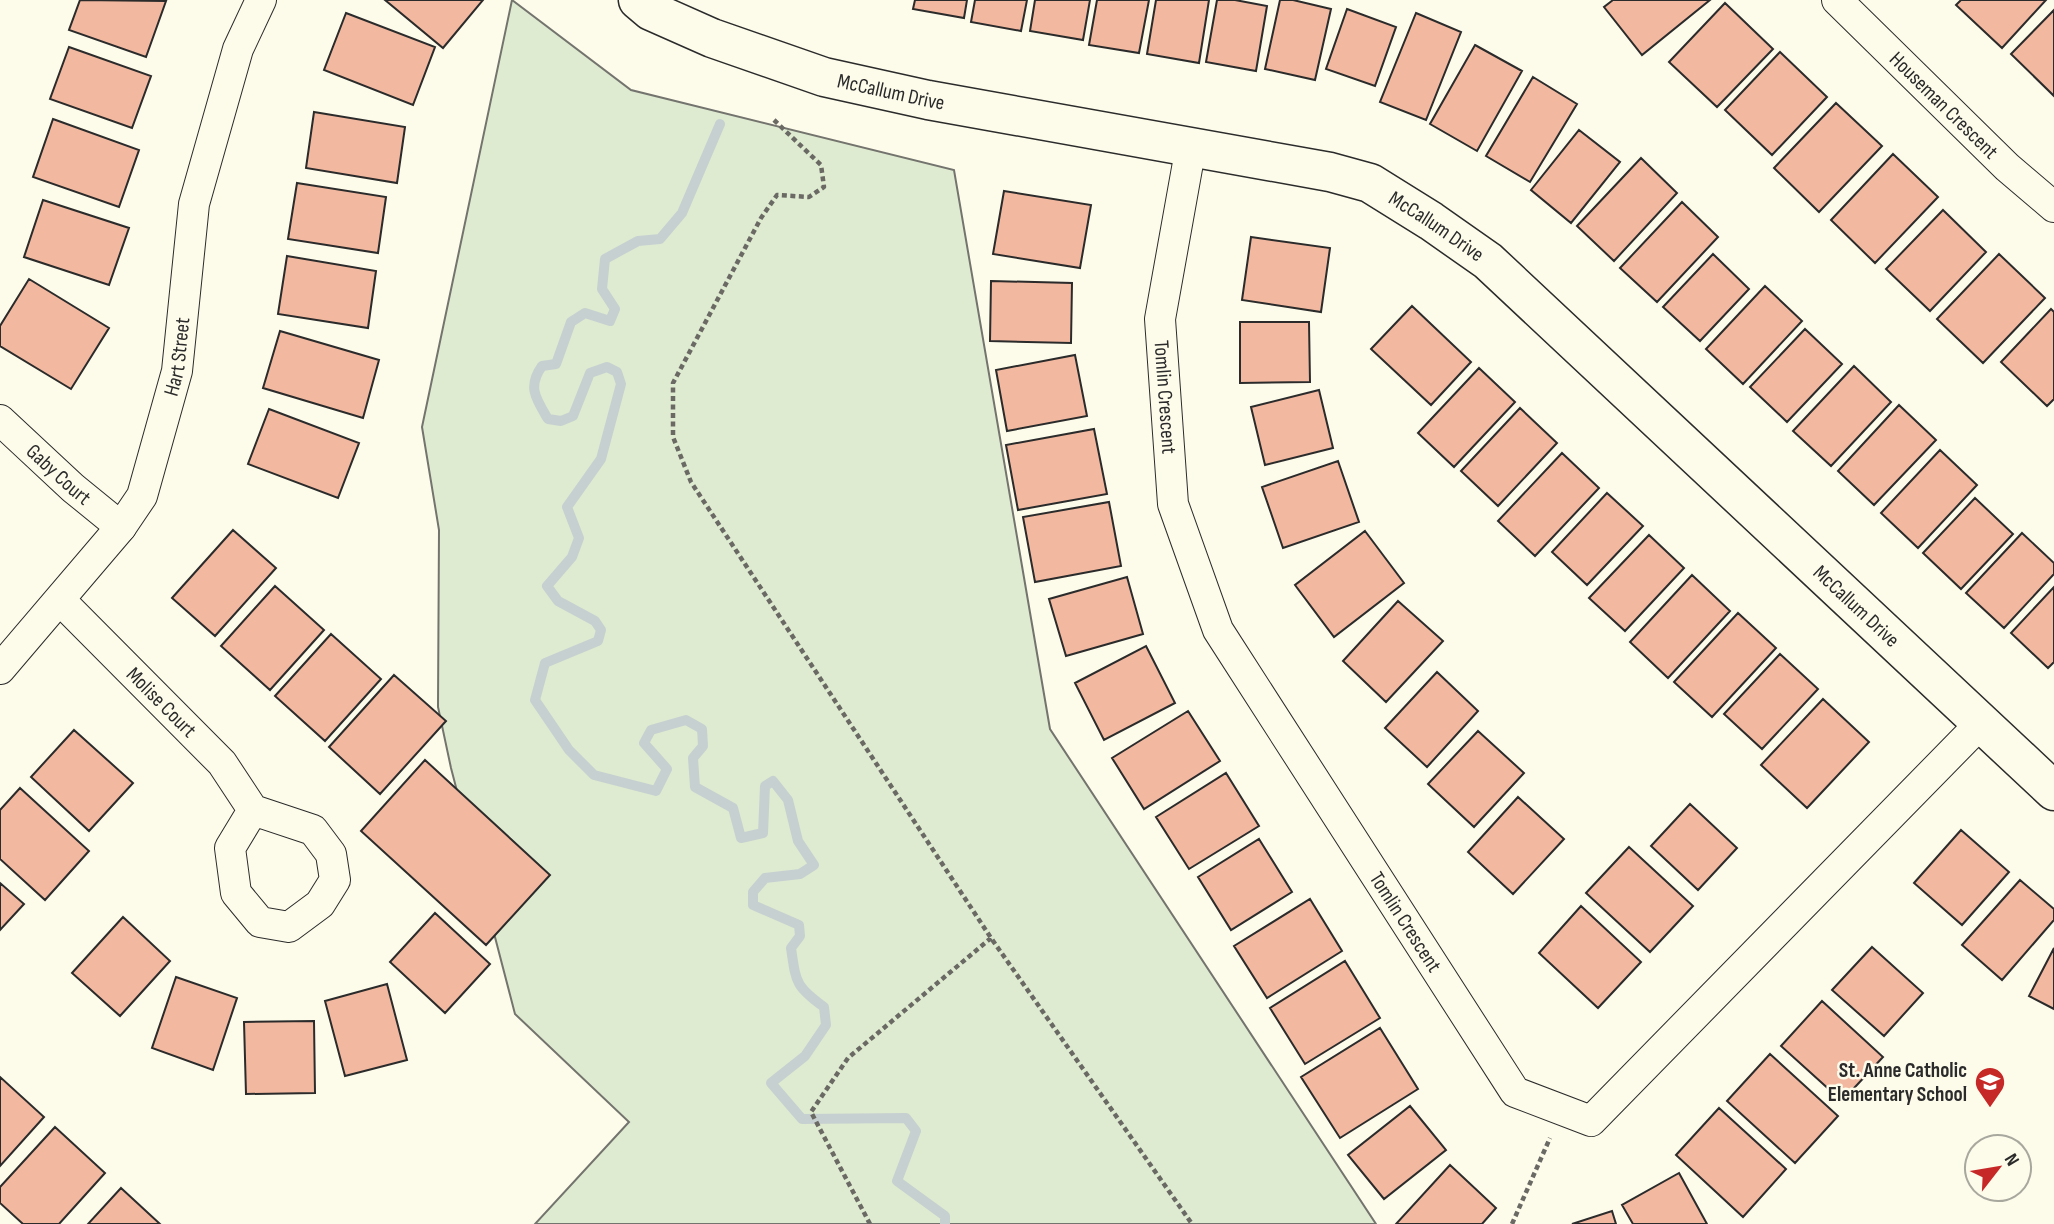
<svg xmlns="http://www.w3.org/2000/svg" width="2054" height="1224" font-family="'Sofia Sans Condensed',sans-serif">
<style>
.green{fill:#deebd1;stroke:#74746e;stroke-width:2}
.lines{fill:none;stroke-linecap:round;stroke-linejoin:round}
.stream{stroke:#c7d0d0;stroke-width:10}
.building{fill:#f2b8a0;stroke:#2b2b2b;stroke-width:2}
.street-casing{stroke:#2b2b2b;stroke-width:32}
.secondary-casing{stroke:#2b2b2b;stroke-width:41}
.path{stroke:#6a6964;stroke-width:4.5;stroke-dasharray:5 3.5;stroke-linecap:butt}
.street{stroke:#fdfbea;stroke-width:30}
.secondary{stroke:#fdfbea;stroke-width:38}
.labels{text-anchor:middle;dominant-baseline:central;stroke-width:5;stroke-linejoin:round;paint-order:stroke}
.street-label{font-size:21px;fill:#2b2b2b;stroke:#fdfbea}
.poi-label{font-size:21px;font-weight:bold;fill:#2b2b2b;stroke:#fdfbea;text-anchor:end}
</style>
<rect width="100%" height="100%" fill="#fdfbea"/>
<path class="green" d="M512 0 631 90 954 170 1050 729 1376 1224H535L629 1122 515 1014 451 768 438 707 439 530 422 427Z"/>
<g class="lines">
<path class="stream" d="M720 124 682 213 660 239 638 241 605 259 602 289 615 309 610 321 585 313 571 322 556 364 542 366C527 387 536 399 548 419L561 421 573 416 590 373 607 367 617 372 621 384 601 459 567 507 579 538 572 557 547 586 558 601 595 621 601 630 598 641 545 663 535 700 569 750 594 775 656 791 667 769 644 743 651 730 686 720 702 729 703 746 693 758 695 787 733 808 741 838 763 833 765 786 773 781 788 800 798 841 814 865 800 874 765 878 753 892V905L799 925 800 936 791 948C796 982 795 986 824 1007L826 1025 805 1056 771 1083 802 1119 906 1118 916 1131 897 1181 945 1216V1224"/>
</g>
<path class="building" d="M80 0 166 1 146 57 69 30Z
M385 0H483L443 48Z
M915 0H967L964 18 913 9Z
M975 0H1027L1021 31 971 22Z
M1035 0H1090L1083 40 1030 31Z
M1097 0H1149L1139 53 1089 45Z
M1156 0H1209L1199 63 1147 54Z
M1217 0H1235L1267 6 1256 71 1206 62Z
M1280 0H1293L1331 9 1315 80 1265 69Z
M1613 0H1710L1642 55 1604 7Z
M1961 0H2046L2002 48 1956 5Z
M1725 3 1773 49 1717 107 1669 62Z
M1347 9 1396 27 1375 86 1326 69Z
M2054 10V96L2011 54Z
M346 13 435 47 413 105 324 70Z
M1416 13 1461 32 1426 120 1380 102Z
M1475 45 1522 71 1477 151 1430 124Z
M69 47 151 76 132 128 50 99Z
M1780 52 1827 97 1772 155 1725 110Z
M1533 77 1577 104 1530 182 1486 156Z
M1836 103 1882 146 1819 212 1774 168Z
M314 112 405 127 397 183 306 168Z
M53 119 139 150 119 207 33 177Z
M1579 130 1620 162 1571 223 1531 190Z
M1893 154 1938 197 1875 263 1831 220Z
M1641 158 1677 193 1614 261 1577 226Z
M297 183 386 197 378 253 288 239Z
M1004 191 1091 205 1080 268 993 254Z
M43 200 129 228 109 285 24 257Z
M1682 202 1718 237 1657 302 1620 268Z
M1943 210 1986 252 1930 311 1886 269Z
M1251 237 1330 248 1321 312 1242 300Z
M1713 254 1749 289 1700 341 1663 307Z
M1999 254 2045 298 1983 363 1937 319Z
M287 256 376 271 368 328 278 314Z
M29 279 109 328 71 389 0 346V326Z
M991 281 1072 283 1071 343 990 341Z
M1765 286 1802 321 1743 384 1706 349Z
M1412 306 1471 362 1431 405 1371 349Z
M2051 309 2054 312V399L2047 406 2001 362Z
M1240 322H1309L1310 382 1240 383Z
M1805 329 1842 364 1787 422 1750 387Z
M280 331 379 360 363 418 263 388Z
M1075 355 1087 416 1007 431 996 370Z
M1854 366 1891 402 1831 466 1793 431Z
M1479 368 1515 402 1454 467 1418 433Z
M1319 390 1333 448 1265 465 1251 407Z
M1899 405 1936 440 1874 505 1838 471Z
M1520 408 1557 443 1498 506 1461 471Z
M269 409 359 443 338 498 248 464Z
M1094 429 1107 494 1018 510 1006 445Z
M1940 450 1977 485 1918 548 1881 513Z
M1562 453 1599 488 1535 556 1498 521Z
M1338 461 1359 522 1283 548 1262 487Z
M1607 493 1643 526 1587 585 1552 552Z
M1975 498 2013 534 1961 589 1923 553Z
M1109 502 1121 566 1035 582 1023 517Z
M233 530 276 568 215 636 172 598Z
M1365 531 1404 583 1334 637 1295 585Z
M2022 533 2054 563V574L2004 628 1966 593Z
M1649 535 1684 568 1625 631 1589 598Z
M1692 575 1730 611 1668 678 1630 642Z
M1127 577 1143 634 1066 656 1049 599Z
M275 586 324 630 270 690 221 646Z
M2054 587V662L2048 668 2011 633Z
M1398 601 1443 641 1386 702 1343 661Z
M1738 613 1776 648 1712 717 1674 682Z
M331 634 381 679 325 741 275 696Z
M1146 646 1175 703 1104 740 1075 683Z
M1780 654 1818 689 1762 749 1724 714Z
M1437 672 1478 711 1427 767 1385 728Z
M394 675 446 721 380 794 329 747Z
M1823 699 1869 742 1807 808 1761 765Z
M1188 711 1220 761 1144 809 1112 758Z
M74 730 133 783 89 831 31 777Z
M1478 731 1524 773 1474 827 1428 784Z
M425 760 550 875 486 945 361 831Z
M1226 773 1259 826 1189 869 1156 817Z
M20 788 89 851 45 900 0 859V810Z
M1518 797 1564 839 1513 894 1468 852Z
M1690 804 1737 848 1698 890 1651 846Z
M1961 830 2009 872 1962 925 1914 883Z
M1259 839 1292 892 1231 930 1198 877Z
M1629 847 1693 906 1650 952 1586 893Z
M2020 880 2054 909V920L2002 980 1962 945Z
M0 883 24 904 0 930Z
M1310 899 1342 951 1267 998 1234 946Z
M1581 906 1641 962 1598 1008 1539 953Z
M435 913 490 964 445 1013 390 962Z
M123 917 170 961 120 1016 72 973Z
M1872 947 1923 993 1884 1036 1832 990Z
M2054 948V1009L2029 996Z
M1345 961 1380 1018 1305 1064 1270 1008Z
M176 977 237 998 213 1070 152 1048Z
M387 984 407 1060 345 1076 325 1001Z
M1822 1001 1883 1057 1842 1101 1781 1046Z
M314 1021 315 1093 246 1094 244 1022Z
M1380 1028 1418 1089 1340 1138 1301 1077Z
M1770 1054 1838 1116 1795 1163 1727 1101Z
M0 1077 44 1117 0 1166Z
M1410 1106 1446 1150 1384 1199 1348 1155Z
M1719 1108 1786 1169 1743 1217 1676 1155Z
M55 1127 105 1173 59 1224H23L0 1203V1187Z
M1450 1165 1496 1208 1482 1224H1396Z
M1679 1173 1707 1224H1633L1622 1205Z
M121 1188 160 1224H88Z
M1612 1211 1616 1224H1572Z"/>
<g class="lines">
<g class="street-casing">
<g id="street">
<path id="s1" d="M1837 0 2007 167 2054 207"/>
<path id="s2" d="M1191 146 1160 319 1173 504 1218 630 1515 1092 1591 1121 1981 723"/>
<path id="s3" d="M0 420 73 488 121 527"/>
<path id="s4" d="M60 600 222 763 253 810 230 848 236 893 260 922 289 927 320 904 335 880 331 854 313 830 253 810"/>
<path id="s5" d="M0 669 121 527 142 496 177 371 194 204 238 49 261 0"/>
</g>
</g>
<g class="secondary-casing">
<g id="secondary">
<path id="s6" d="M638 0 651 11 712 38 824 77 928 100 1330 172 1370 183 1431 221 1488 261 2054 791"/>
</g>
</g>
<path class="path" d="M774 120 821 165 824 187 809 197 777 195 761 218 673 383V437L691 482 991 938 1192 1224
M870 1224 811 1112 848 1058 991 938
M1512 1224 1550 1138"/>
<use href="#street" class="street"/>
<use href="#secondary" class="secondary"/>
</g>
<defs>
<g id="school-pin" transform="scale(1.575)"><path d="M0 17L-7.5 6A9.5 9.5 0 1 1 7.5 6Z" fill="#c62828" stroke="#fdfbea"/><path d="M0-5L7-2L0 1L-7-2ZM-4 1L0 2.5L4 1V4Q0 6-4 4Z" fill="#fff"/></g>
</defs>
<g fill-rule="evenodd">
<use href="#school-pin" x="1990" y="1082"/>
</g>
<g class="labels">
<g class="street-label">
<text stroke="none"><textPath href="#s6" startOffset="271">McCallum Drive</textPath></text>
<text stroke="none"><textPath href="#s1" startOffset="150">Houseman Crescent</textPath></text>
<text stroke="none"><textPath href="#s6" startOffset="838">McCallum Drive</textPath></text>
<text stroke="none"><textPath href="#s5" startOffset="368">Hart Street</textPath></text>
<text stroke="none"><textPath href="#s2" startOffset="254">Tomlin Crescent</textPath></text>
<text stroke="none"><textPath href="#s3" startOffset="80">Gaby Court</textPath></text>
<text stroke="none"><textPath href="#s6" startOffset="1405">McCallum Drive</textPath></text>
<text stroke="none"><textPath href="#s4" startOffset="144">Molise Court</textPath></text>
<text stroke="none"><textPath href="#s2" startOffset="842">Tomlin Crescent</textPath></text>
</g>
<g class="poi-label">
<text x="1967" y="1070">St. Anne Catholic<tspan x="1967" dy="24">Elementary School</tspan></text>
</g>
</g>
<g transform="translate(1998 1168) rotate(59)"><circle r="33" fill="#fdfbea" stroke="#a9a89e" stroke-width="2"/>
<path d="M0-5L12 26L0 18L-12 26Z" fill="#c62828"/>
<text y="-10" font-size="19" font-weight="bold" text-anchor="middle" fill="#2b2b2b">N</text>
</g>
</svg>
